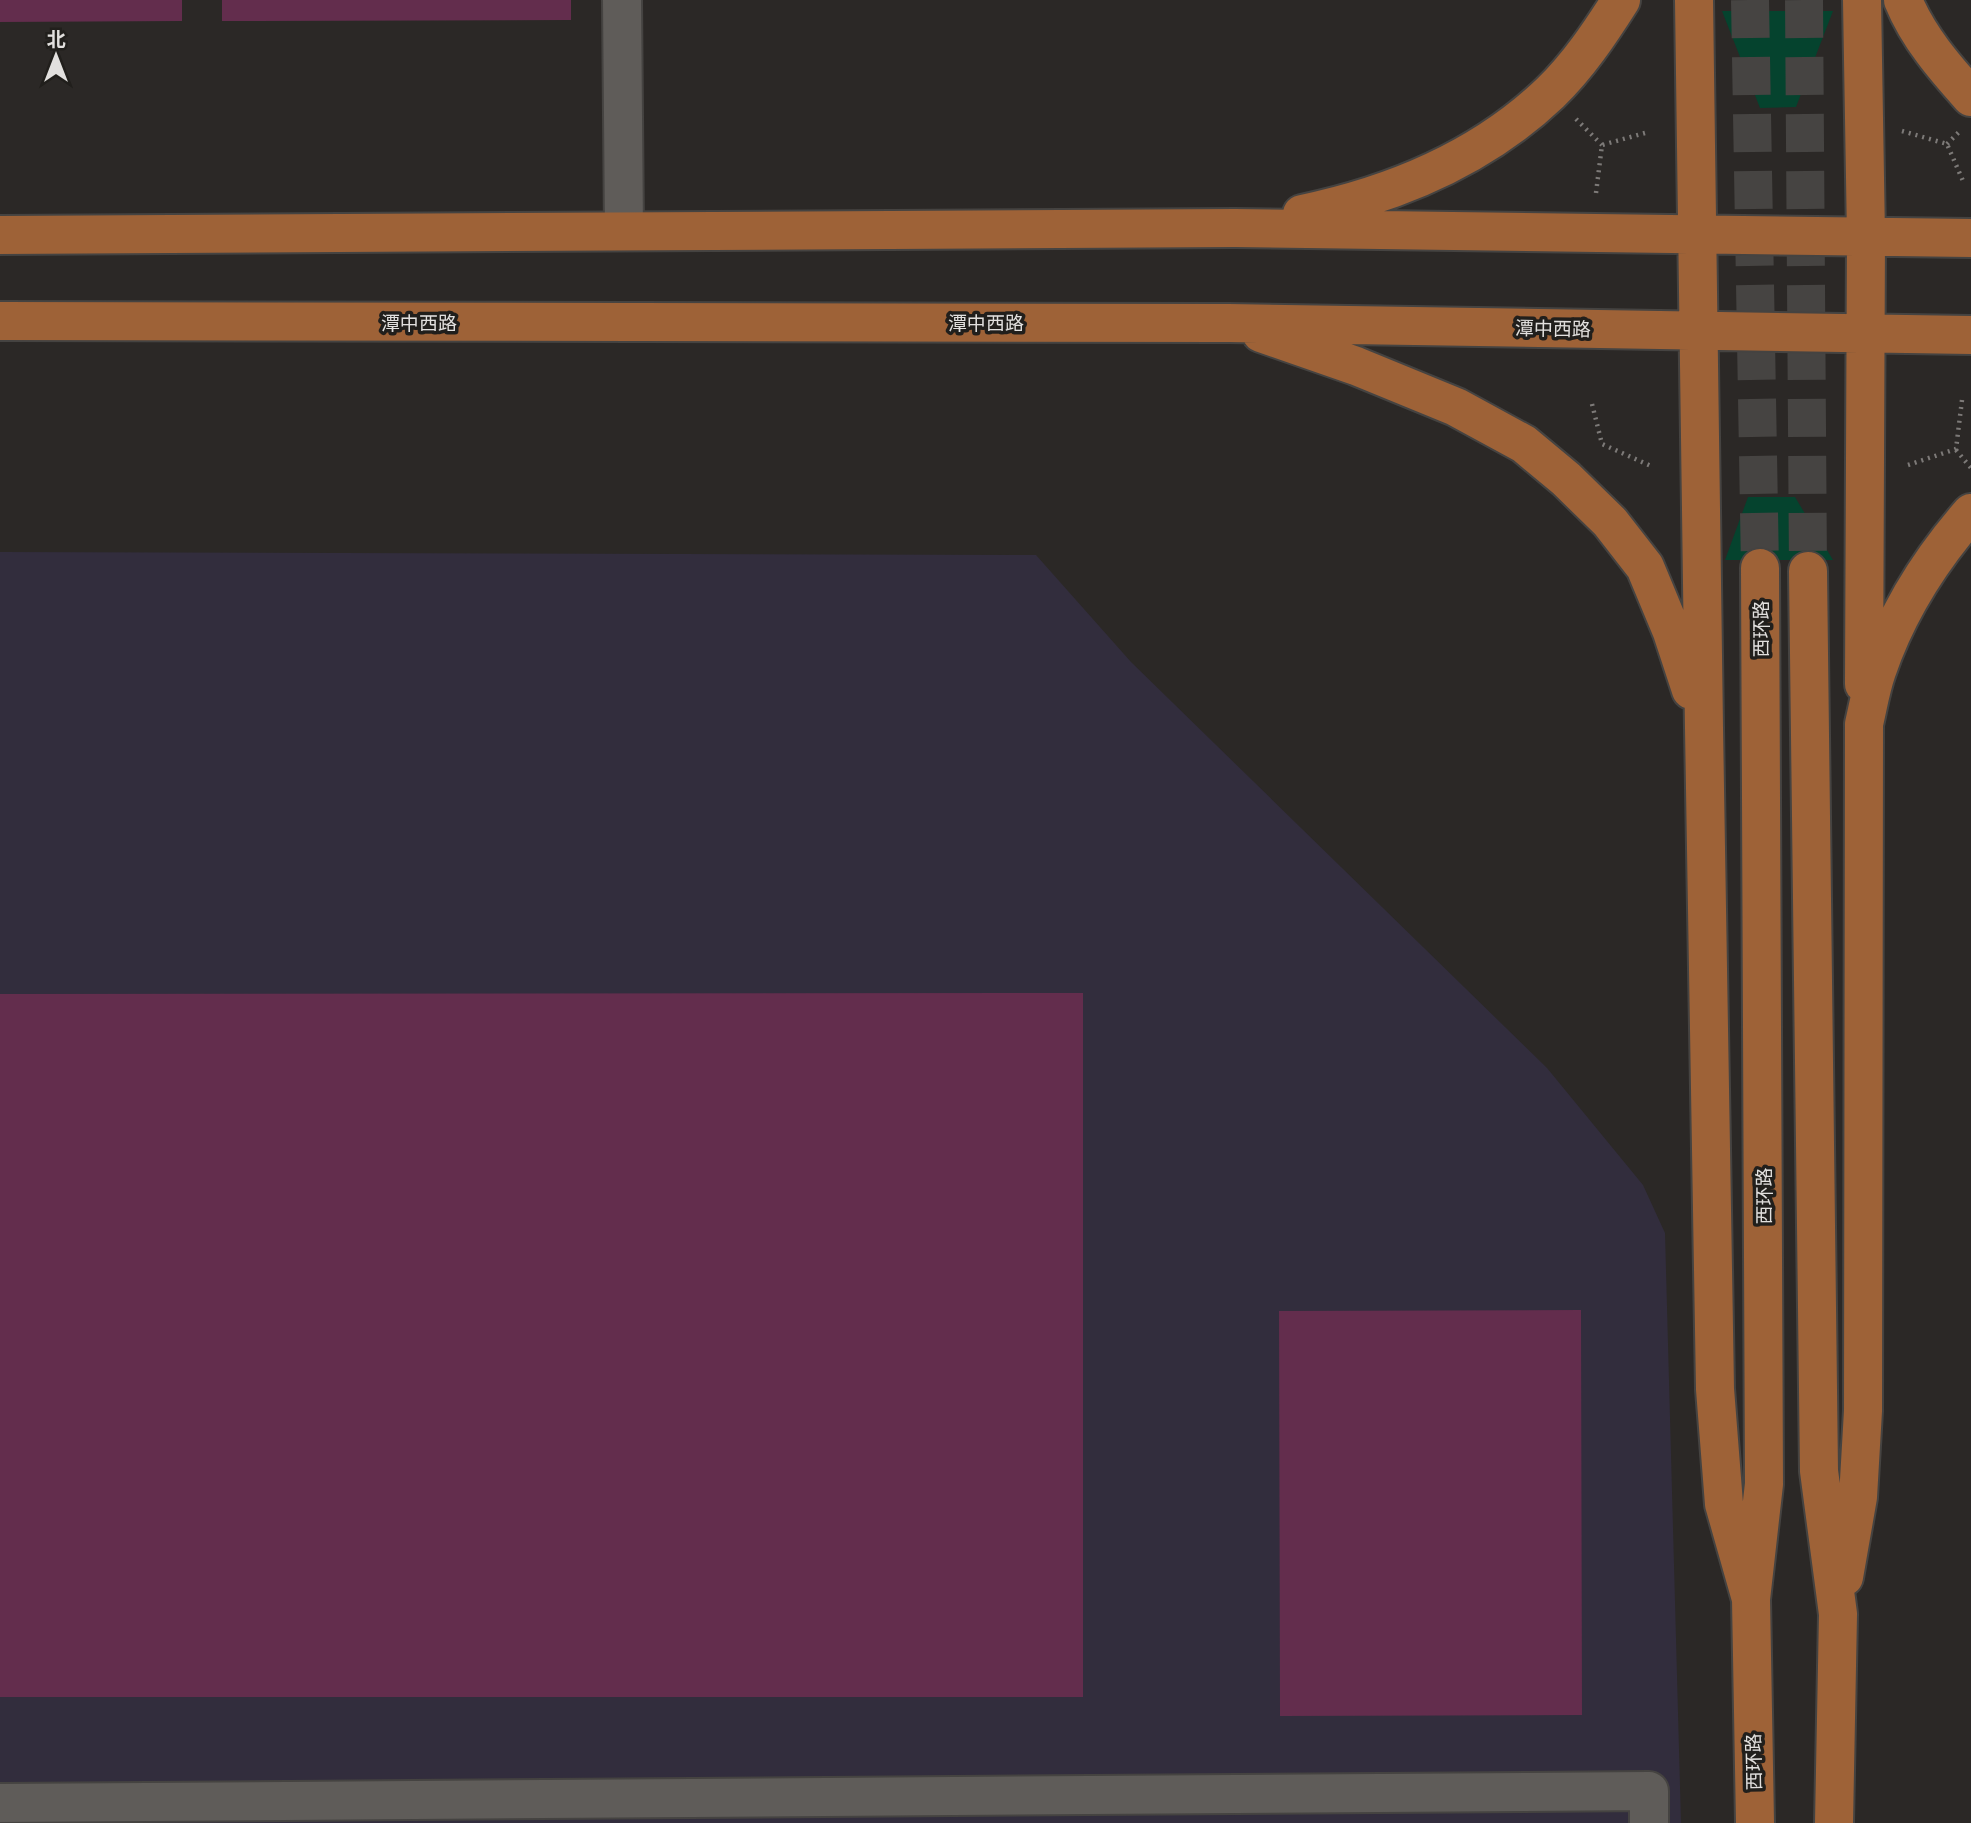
<svg xmlns="http://www.w3.org/2000/svg" width="1971" height="1823" font-family="Lato,'Noto Sans SC',sans-serif">
<style>
.industrial{fill:#322d3d}
.green{fill:#05432e}
.building{fill:#632d4d}
.lines{fill:none;stroke-linecap:round;stroke-linejoin:round}
.major-tunnel{stroke:#464442;stroke-width:38;stroke-dasharray:38 19;stroke-linecap:butt}
.minor-casing{stroke:#454341;stroke-width:42}
.major-casing{stroke:#454341;stroke-width:42}
.path{stroke:#7d7a78;stroke-width:4.5;stroke-dasharray:2 5;stroke-linecap:butt}
.minor{stroke:#5f5c59;stroke-width:38}
.major{stroke:#9e6237;stroke-width:38}
.labels{text-anchor:middle;dominant-baseline:central;stroke-width:7;stroke-linejoin:round;paint-order:stroke}
.street-label{font-size:19px;fill:#e2e0de;stroke:#211f1c}
</style>
<rect width="100%" height="100%" fill="#2b2826"/>
<path class="industrial" d="M0 552 1036 555 1131 662 1547 1068 1643 1185 1665 1233 1681 1823H0Z"/>
<path class="green" d="M1722 11H1833L1796 107 1760 108Z
M1748 497H1795L1833 560H1725Z"/>
<path class="building" d="M0 0H182V21L0 22Z
M222 0H571V20L222 21Z
M1083 993V1697H0V994Z
M1581 1310 1582 1715 1280 1716 1279 1311Z"/>
<g class="lines">
<path class="major-tunnel" d="M1750 0 1760 568
M1804 0 1808 571"/>
<g class="minor-casing">
<path id="minor" d="M622 0 624 231
M0 1803 1649 1791V1823"/>
</g>
<g class="major-casing">
<path id="major" d="M1694 0 1704 728 1715 1389 1724 1504 1751 1599
M1862 0 1866 236 1864 684
M1903 0C1918 37 1945 68 1971 97
M1302 214C1393 195 1482 158 1550 93 1578 66 1600 33 1621 0
M0 235 1235 228 1971 238
M0 321 1229 323 1971 335
M1261 333 1356 366 1456 407 1524 444 1566 479 1610 522 1645 567 1672 632 1691 690
M1808 571 1819 1471 1838 1614 1834 1823
M1844 1577 1858 1497 1863 1411 1864 724C1868 707 1871 688 1877 671 1897 612 1930 560 1971 513
M1755 1823 1751 1599 1764 1484 1760 568"/>
</g>
<path class="path" d="M1576 119 1602 145
M1902 131 1947 144 1963 181
M1947 144 1959 132
M1596 193 1602 145 1645 133
M1592 404 1602 444 1651 466
M1956 450 1971 468
M1908 465 1956 449 1962 400"/>
<use href="#minor" class="minor"/>
<use href="#major" class="major"/>
</g>
<g class="labels">
<g class="street-label">
<text x="419" y="322">潭中西路</text>
<text x="986" y="322">潭中西路</text>
<text transform="translate(1553 328) rotate(1)">潭中西路</text>
<text transform="translate(1760 629) rotate(-90)">西环路</text>
<text transform="translate(1763 1196) rotate(-90)">西环路</text>
<text transform="translate(1753 1762) rotate(-91)">西环路</text>
</g>
</g>
<g transform="translate(56 56)" stroke="#211f1c" stroke-width="5" paint-order="stroke">
<path d="M0-5L12 26L0 18L-12 26Z" fill="#e2e0de"/>
<text y="-10" font-size="19" font-weight="bold" text-anchor="middle" fill="#e2e0de">北</text>
</g>
</svg>
